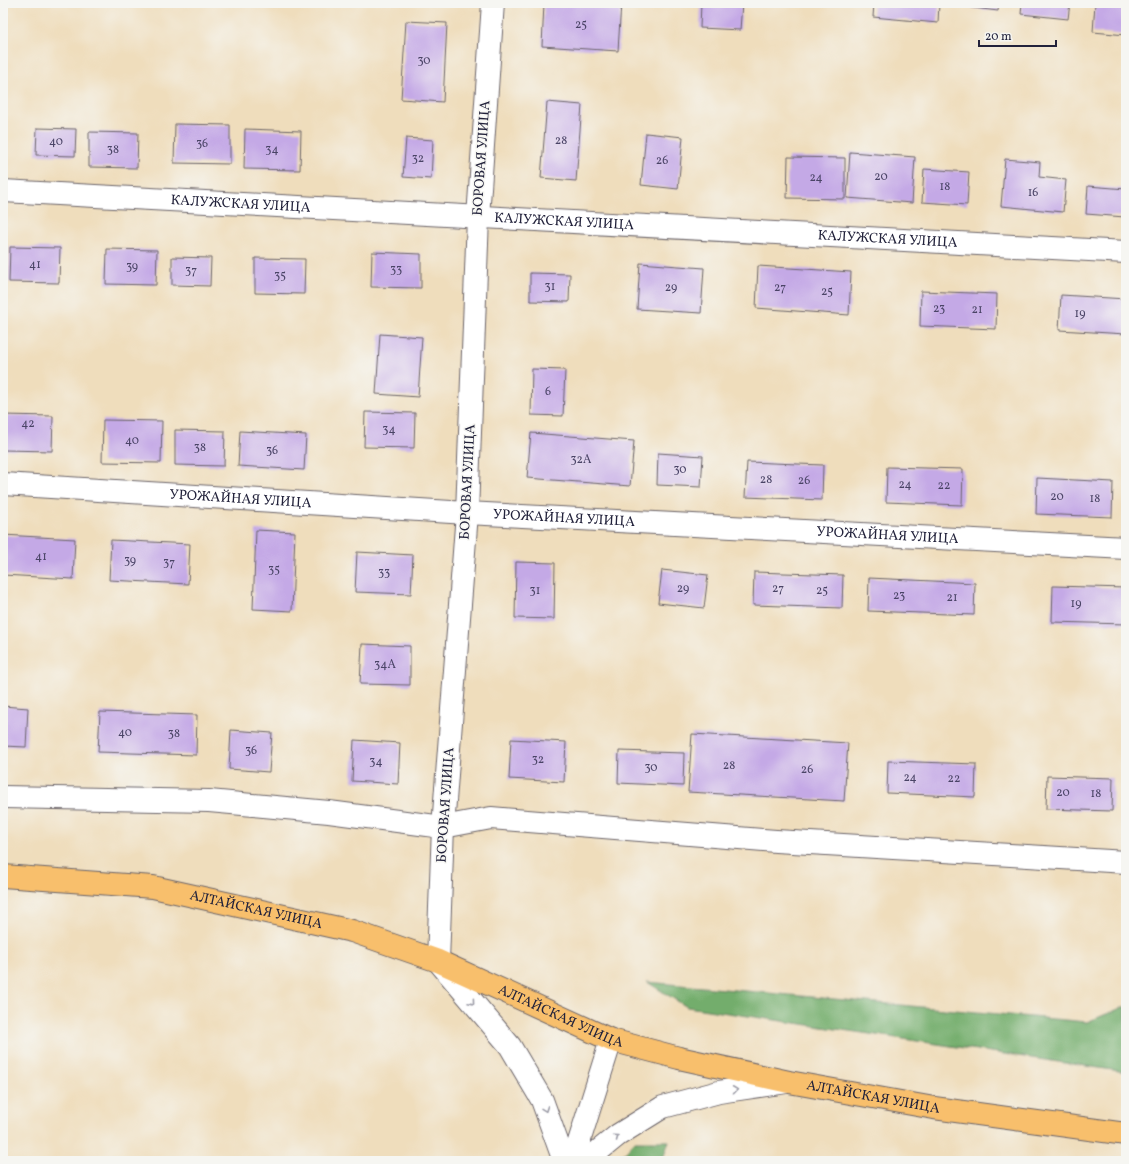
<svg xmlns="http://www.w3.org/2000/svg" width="1129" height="1164" font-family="Vollkorn,serif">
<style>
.forest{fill:#73ad6c;stroke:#4a6854}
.building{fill:#c4a9e6}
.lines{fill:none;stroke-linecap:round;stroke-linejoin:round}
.minor-casing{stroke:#6a6368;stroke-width:24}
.major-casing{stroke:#6a6368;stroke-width:24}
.minor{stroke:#fff;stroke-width:22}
.major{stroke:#f8bf6c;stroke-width:22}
.oneway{stroke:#9c9ca7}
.labels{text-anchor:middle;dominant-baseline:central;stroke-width:3;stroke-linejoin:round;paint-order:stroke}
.number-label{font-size:12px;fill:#4a4466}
.street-label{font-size:14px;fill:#22223b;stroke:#f6f6f2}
</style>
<rect width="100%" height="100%" fill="#f6f6f2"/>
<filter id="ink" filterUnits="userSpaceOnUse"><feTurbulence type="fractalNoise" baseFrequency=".025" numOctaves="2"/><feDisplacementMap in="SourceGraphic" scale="8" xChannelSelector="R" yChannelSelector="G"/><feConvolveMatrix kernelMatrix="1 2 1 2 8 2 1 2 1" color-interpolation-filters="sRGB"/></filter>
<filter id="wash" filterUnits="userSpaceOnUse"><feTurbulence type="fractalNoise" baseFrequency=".012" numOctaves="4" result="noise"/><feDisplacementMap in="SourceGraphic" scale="16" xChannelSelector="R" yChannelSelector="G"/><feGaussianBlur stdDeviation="0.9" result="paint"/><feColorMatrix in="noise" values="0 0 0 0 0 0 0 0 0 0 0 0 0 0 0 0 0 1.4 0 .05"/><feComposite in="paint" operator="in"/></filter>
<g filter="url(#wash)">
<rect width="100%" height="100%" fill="#efddbc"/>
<path class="forest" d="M647 982 1087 1022 1126 1006V1072L687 1007Z
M635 1141H669L662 1161H617Z"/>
<g id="blocks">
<path class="building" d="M544 3H621L618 51 542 46Z
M701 3H742L740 30 700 28Z
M874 3H939L938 23 873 17Z
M950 3H999L998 11 949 5Z
M1022 3H1070L1068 19 1021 14Z
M1095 3H1126V35L1093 32Z
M406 21 447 23 443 102 401 99Z
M547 102 582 105 576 181 541 178Z
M175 124 230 125V164L174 163Z
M37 128 76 129 75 156 36 155Z
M245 129 301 131 300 170 244 169Z
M89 132 138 133 137 168 89 167Z
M646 133 683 137 678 189 641 185Z
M406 138 433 140 431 179 403 177Z
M850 152 915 157 912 203 847 198Z
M788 157 845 158V199L787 198Z
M1005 159 1040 162 1039 177 1066 180 1063 212 1001 206Z
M924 169 969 172 967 205 922 202Z
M1088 186 1126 189 1125 217 1086 214Z
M10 247 60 248 59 283 9 282Z
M107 249 157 250 156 285 106 284Z
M372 252 421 254V288L371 287Z
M172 257 211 258 210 286 172 285Z
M255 258 305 259 304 294 255 293Z
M640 263 704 268 701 313 637 309Z
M758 266 851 272 849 315 756 308Z
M530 273 570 274 569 302 530 301Z
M921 291 997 294 996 329 920 326Z
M1061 295 1126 299V334L1059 330Z
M380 334 422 337 418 397 376 394Z
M532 369 565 370 563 416 531 415Z
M365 412 415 413 414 448 364 447Z
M3 415 53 416 52 451 3 450Z
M103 420 162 421 161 463 102 462Z
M175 430 225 431 224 466 175 465Z
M240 431 306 435 304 470 238 466Z
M531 433 634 441 630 486 527 478Z
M658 453 703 456 701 487 657 485Z
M747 462 823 465 822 500 745 497Z
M887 467 963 469 962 505 886 502Z
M1037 478 1113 482 1112 517 1036 514Z
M256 530 295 532 292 611 253 609Z
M3 535 75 539 73 579 3 575Z
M111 540 190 544 188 584 109 580Z
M357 552 413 555 411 594 355 592Z
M516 562 555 563 554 619 515 618Z
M662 570 708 575 704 608 658 603Z
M754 572 843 575 842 608 753 605Z
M869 578 975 583 974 615 868 611Z
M1053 586 1126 588V624L1052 622Z
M362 644 410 646V685L360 684Z
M3 706 28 708 26 747 3 746Z
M100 712 197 715 196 755 98 752Z
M231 730 272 733 269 772 229 769Z
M692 734 848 743 844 801 688 792Z
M511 739 566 742 564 782 509 779Z
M354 740 400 743 398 784 352 781Z
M619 751 684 753 683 786 618 783Z
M888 761 976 764 975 797 887 793Z
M1047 776 1113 778 1112 811 1046 809Z"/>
</g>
</g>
<g filter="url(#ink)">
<use href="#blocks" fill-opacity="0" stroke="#6a6368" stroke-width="1"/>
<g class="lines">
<g class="minor-casing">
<g id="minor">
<path d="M493 3 478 217 467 513 443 827 438 961 510 1046 542 1100 564 1161"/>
<path id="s1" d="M3 191 1126 252"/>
<path id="s2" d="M3 484 467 513 1126 548"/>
<path d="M3 797 209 801 329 812 443 827 491 818 776 841 1126 862"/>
<path d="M573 1161 611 1040"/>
<path d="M586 1161 618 1135 663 1107 719 1092 787 1082"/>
</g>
</g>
<g class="major-casing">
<g id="major">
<path id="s3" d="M3 876 153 887 352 931 438 961 611 1040 679 1058 789 1082 934 1108 1126 1134"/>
</g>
</g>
<use href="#minor" class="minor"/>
<use href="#major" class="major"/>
</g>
<defs><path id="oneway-chevron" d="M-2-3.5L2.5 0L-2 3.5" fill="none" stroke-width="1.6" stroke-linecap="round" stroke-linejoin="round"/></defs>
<g class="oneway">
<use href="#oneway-chevron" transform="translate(472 1002) rotate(50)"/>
<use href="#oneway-chevron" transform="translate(735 1090) rotate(-8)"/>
<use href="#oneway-chevron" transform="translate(545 1109) rotate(70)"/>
<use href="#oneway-chevron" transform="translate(616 1137) rotate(-37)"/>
</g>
</g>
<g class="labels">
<g class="number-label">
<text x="581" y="25">25</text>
<text x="424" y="61">30</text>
<text x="561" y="141">28</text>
<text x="56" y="142">40</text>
<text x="202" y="144">36</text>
<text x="113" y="150">38</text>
<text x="272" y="150">34</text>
<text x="418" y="159">32</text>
<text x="662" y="161">26</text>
<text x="881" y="177">20</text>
<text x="816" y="178">24</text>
<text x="945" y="187">18</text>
<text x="1033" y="193">16</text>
<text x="35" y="265">41</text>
<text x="132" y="267">39</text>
<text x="396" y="270">33</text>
<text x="191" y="271">37</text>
<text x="280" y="276">35</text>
<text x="550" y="287">31</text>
<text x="671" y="288">29</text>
<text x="780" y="288">27</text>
<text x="827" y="292">25</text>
<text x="939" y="309">23</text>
<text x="977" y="310">21</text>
<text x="1080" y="314">19</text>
<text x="548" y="392">6</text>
<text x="28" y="424">42</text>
<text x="389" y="430">34</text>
<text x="132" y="441">40</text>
<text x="200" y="448">38</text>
<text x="272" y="451">36</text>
<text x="581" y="460">32А</text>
<text x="680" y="470">30</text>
<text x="766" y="480">28</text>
<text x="804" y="481">26</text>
<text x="905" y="485">24</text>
<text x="944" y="486">22</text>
<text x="1057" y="497">20</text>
<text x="1095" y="499">18</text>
<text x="41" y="557">41</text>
<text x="130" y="561">39</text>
<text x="169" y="563">37</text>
<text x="274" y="570">35</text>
<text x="384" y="573">33</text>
<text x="683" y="589">29</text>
<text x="778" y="589">27</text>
<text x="535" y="591">31</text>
<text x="822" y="591">25</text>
<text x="899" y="596">23</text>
<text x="952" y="598">21</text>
<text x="1076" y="604">19</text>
<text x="385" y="665">34А</text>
<text x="125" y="733">40</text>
<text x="174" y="734">38</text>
<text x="251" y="751">36</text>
<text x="538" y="760">32</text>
<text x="376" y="762">34</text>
<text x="729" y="766">28</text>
<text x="651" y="768">30</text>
<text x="807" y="770">26</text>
<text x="910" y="778">24</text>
<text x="954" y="779">22</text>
<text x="1063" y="793">20</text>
<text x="1096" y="794">18</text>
</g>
<g class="street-label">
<text transform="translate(482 158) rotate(-86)">БОРОВАЯ УЛИЦА</text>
<text stroke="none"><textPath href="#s1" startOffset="238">КАЛУЖСКАЯ УЛИЦА</textPath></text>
<text stroke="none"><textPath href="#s1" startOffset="562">КАЛУЖСКАЯ УЛИЦА</textPath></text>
<text stroke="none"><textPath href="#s1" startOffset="886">КАЛУЖСКАЯ УЛИЦА</textPath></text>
<text transform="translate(468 482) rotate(-87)">БОРОВАЯ УЛИЦА</text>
<text stroke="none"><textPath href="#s2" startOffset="238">УРОЖАЙНАЯ УЛИЦА</textPath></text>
<text stroke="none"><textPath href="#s2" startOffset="562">УРОЖАЙНАЯ УЛИЦА</textPath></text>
<text stroke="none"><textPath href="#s2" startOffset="886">УРОЖАЙНАЯ УЛИЦА</textPath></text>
<text transform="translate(446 805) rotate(-86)">БОРОВАЯ УЛИЦА</text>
<text stroke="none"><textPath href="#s3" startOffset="256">АЛТАЙСКАЯ УЛИЦА</textPath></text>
<text stroke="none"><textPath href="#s3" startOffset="580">АЛТАЙСКАЯ УЛИЦА</textPath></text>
<text stroke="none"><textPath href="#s3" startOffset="904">АЛТАЙСКАЯ УЛИЦА</textPath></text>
</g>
</g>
<rect width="1129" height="1164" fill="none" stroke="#f6f6f2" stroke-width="16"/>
<path d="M979 40v6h77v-6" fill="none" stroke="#22223b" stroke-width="2"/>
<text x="985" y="40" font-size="12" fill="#22223b" stroke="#f6f6f2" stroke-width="3" paint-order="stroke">20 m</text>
</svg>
